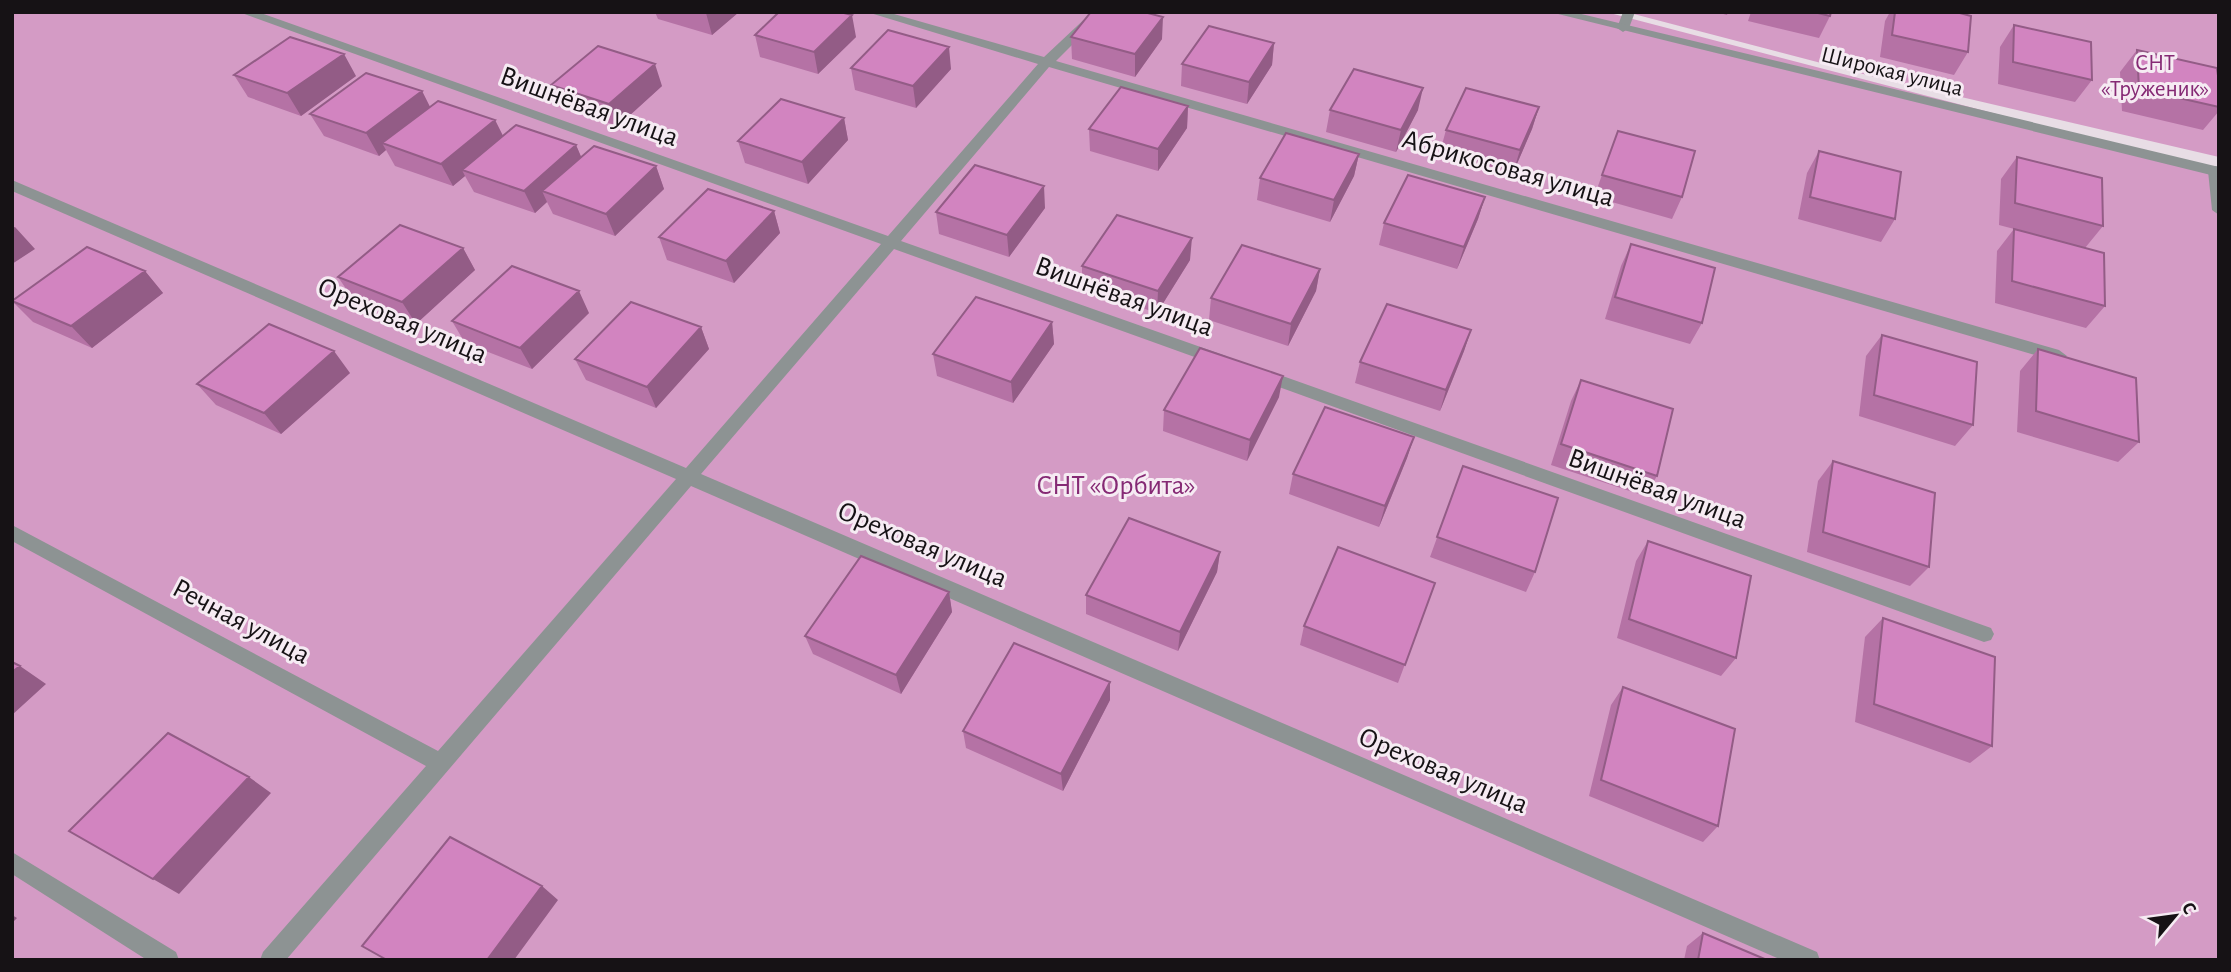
<svg xmlns="http://www.w3.org/2000/svg" width="2231" height="972" font-family="'Alegreya Sans',sans-serif">
<style>
.green{fill:#d49bc5}
.lines{fill:none;stroke-linecap:round;stroke-linejoin:round}
.minor{fill:#8d9393;fill-rule:evenodd}
.tertiary{fill:#8d9393;fill-rule:evenodd}
.wall{fill:#b572a5}
.shaded-wall{fill:#935c86}
.building{fill:#d284c0;stroke:#935c86;stroke-width:2}
.labels{text-anchor:middle;dominant-baseline:central;stroke-width:6;stroke-linejoin:round;paint-order:stroke}
.far-park-label{font-size:23px;fill:#852974;stroke:#f6ebf3}
.far-street-label{font-size:23px;fill:#161215;stroke:#f6ebf3}
.street-label{font-size:28px;fill:#161215;stroke:#f6ebf3}
.park-label{font-size:28px;fill:#852974;stroke:#f6ebf3}
</style>
<rect width="100%" height="100%" fill="#e8dde5"/>
<path class="green" d="M12 12H1606L2219 172V960H12Z
M1626 12H2219V157L1867 75Z"/>
<g class="lines">
<path class="minor" d="M239 12H258L888 236 1038 64 867 12H887L1044 57 1092 12H1105L1056 61 2059 350 2067 356 2059 362 1049 67 901 241 1226 356 1228 360 1226 364H1214L894 249 701 474 1817 952 1820 960H1782L691 486 286 960H260L263 952 426 766 12 541V525L438 751 676 479 12 191V180L686 468 881 244Z
M1623 12H1635L1629 28 1623 32 1617 28Z
M2215 166 2219 167V215L2212 210 2208 171Z
M1260 368 1991 628 1994 634 1991 640 1984 642 1254 378 1252 374 1254 370Z
M12 852 176 952 179 960H147L12 874Z"/>
<path class="tertiary" d="M1550 12H1573L2219 167V177Z"/>
</g>
<path class="wall" d="M655 12H739L712 35 658 19Z
M1716 12H1728L1727 15Z
M1751 12H1831L1830 16 1819 38 1748 21Z
M1890 12H1956L1968 52 1954 75 1880 57 1885 21Z
M2014 25 2092 80 2075 102 1998 84 2000 47Z
M755 35 856 37 818 74 760 57Z
M1071 37 1162 39 1135 77 1072 59Z
M1274 43 1272 65 1247 104 1181 86 1182 64Z
M2137 50 2219 83V111L2203 130 2122 111 2120 72Z
M851 68 951 69 916 108 855 90Z
M234 75 356 76 301 116 248 97Z
M551 85 662 86 618 126 560 107Z
M422 91 430 107 495 120 503 136 576 145 581 157 656 166 664 189 615 236 553 214 547 202 535 213 474 192 465 176 453 186 395 166 386 150 379 156 324 136 310 114Z
M1188 106 1187 128 1158 171 1090 151 1089 129Z
M1539 107 1532 129 1513 173 1440 152 1446 130Z
M1330 110H1418L1396 152 1326 132Z
M844 118 848 140 808 184 745 163 738 141Z
M1618 131 1682 197 1672 219 1594 197Z
M1819 151 1895 219 1881 242 1798 219 1807 173Z
M1359 154 1354 176 1330 222 1257 200 1260 178Z
M2017 157 2103 226 2085 248 1999 225 2001 179Z
M1485 197 1478 219 1457 269 1379 245 1384 223Z
M1045 208 1009 257 939 234 936 212Z
M774 211 780 233 734 283 667 260 659 237Z
M2014 229 2105 306 2086 328 1995 303 1997 251Z
M1631 244 1702 323 1690 344 1605 319 1621 266Z
M463 248 475 270 416 324 353 299 338 277Z
M1190 260 1157 313 1082 288V266Z
M1320 269 1316 291 1288 346 1209 320 1211 298Z
M145 271 163 293 92 348 33 322 12 301Z
M589 313 532 369 465 343 452 321Z
M1052 322 1054 344 1013 403 937 376 933 354Z
M701 327 709 349 656 408 586 380 575 359Z
M1471 330 1464 351 1440 411 1355 383 1360 362Z
M1882 335 1973 425 1955 446 1859 416 1866 356Z
M2038 349 2139 442 2118 462 2017 432 2020 371Z
M350 373 281 434 216 405 197 384Z
M1581 380 1657 476 1645 496 1551 465 1571 401Z
M1279 397 1247 461 1163 431 1164 410Z
M1414 437 1407 458 1379 527 1289 494 1293 474Z
M1833 461 1929 567 1910 586 1807 552 1818 481Z
M1463 466 1535 572 1526 592 1430 557Z
M1648 541 1736 658 1721 676 1617 638 1636 561Z
M1220 552 1217 572 1178 651 1086 614V595Z
M1435 583 1398 683 1300 645 1304 626Z
M949 592 952 612 901 694 813 654 805 636Z
M1883 618 1992 746 1970 763 1855 722 1865 637Z
M1623 687 1718 826 1703 842 1589 796 1611 705Z
M1110 700 1063 791 966 748 963 731Z
M1703 933 1767 960H1684L1687 946Z"/>
<path class="shaded-wall" d="M707 12H739L712 35 706 13Z
M852 15 856 37 818 74 814 52Z
M1163 17 1162 39 1135 77V54Z
M1274 43 1272 65 1247 104 1249 82Z
M949 47 951 69 916 108 913 86Z
M344 54 356 76 301 116 287 93Z
M655 64 662 86 618 126 609 104Z
M1423 88 1418 110 1396 152 1401 130Z
M422 91 433 113 382 143 386 150 379 156 366 133Z
M1188 106 1187 128 1158 171V149Z
M1539 107 1532 129 1513 173 1520 150Z
M844 118 848 140 808 184 802 162Z
M495 120 506 142 462 170 465 176 453 186 441 164Z
M576 145 586 168 542 191 547 202 535 213 524 191Z
M1359 154 1354 176 1330 222 1334 200Z
M656 166 664 189 615 236 606 214Z
M1044 186 1045 208 1009 257 1007 235Z
M1485 197 1478 219 1457 269 1464 247Z
M774 211 780 233 734 283 726 261Z
M15 227 35 249 12 264V228Z
M1192 238 1190 260 1157 313 1158 291Z
M463 248 475 270 416 324 402 302Z
M1320 269 1316 291 1288 346 1291 324Z
M145 271 163 293 92 348 71 326Z
M579 291 589 313 532 369 520 348Z
M1052 322 1054 344 1013 403 1011 382Z
M701 327 709 349 656 408 647 387Z
M1471 330 1464 351 1440 411 1446 390Z
M334 351 350 373 281 434 264 413Z
M1283 376 1279 397 1247 461 1250 440Z
M1414 437 1407 458 1379 527 1385 506Z
M1220 552 1217 572 1178 651 1180 632Z
M949 592 952 612 901 694 896 675Z
M20 666 46 684 12 715V672Z
M1110 682V700L1063 791 1061 774Z
M249 777 271 793 179 894 153 879Z
M542 886 558 900 514 960H487Z
M12 915 17 918 12 923Z"/>
<path class="building" d="M779 12H840L852 15 814 52 755 35Z
M1091 12H1144L1163 17 1135 54 1071 37Z
M1814 12H1831L1830 16Z
M1895 12H1956L1971 16 1968 52 1892 35Z
M2014 25 2091 42 2092 80 2013 62Z
M1209 26 1274 43 1249 82 1182 64Z
M888 30 949 47 913 86 851 68Z
M290 37 344 54 287 93 234 75Z
M598 46 655 64 609 104 551 85Z
M2137 50 2217 68 2219 83V107L2139 89Z
M1354 69 1423 88 1401 130 1330 110Z
M366 73 422 91 366 133 310 114Z
M1121 87 1188 106 1158 149 1089 129Z
M1466 88 1539 107 1520 150 1446 130Z
M781 99 844 118 802 162 738 141Z
M438 101 495 120 441 164 382 143Z
M516 125 576 145 524 191 462 170Z
M1618 131 1695 151 1682 197 1602 175Z
M1286 133 1359 154 1334 200 1260 178Z
M594 146 656 166 606 214 542 191Z
M1819 151 1901 172 1895 219 1810 197Z
M2017 157 2102 178 2103 226 2015 203Z
M975 165 1044 186 1007 235 936 212Z
M1408 175 1485 197 1464 247 1384 223Z
M708 189 774 211 726 261 659 237Z
M1117 215 1192 238 1158 291 1082 266Z
M400 225 463 248 402 302 338 277Z
M2014 229 2104 253 2105 306 2012 281Z
M1631 244 1715 268 1702 323 1615 297Z
M1242 245 1320 269 1291 324 1211 298Z
M87 247 145 271 71 326 12 301Z
M512 266 579 291 520 348 452 321Z
M976 297 1052 322 1011 382 933 354Z
M631 302 701 327 647 387 575 359Z
M1387 304 1471 330 1446 390 1360 362Z
M269 324 334 351 264 413 197 384Z
M1882 335 1977 362 1973 425 1874 395Z
M1200 348 1283 376 1250 440 1164 410Z
M2038 349 2136 378 2139 442 2036 411Z
M1581 380 1673 409 1657 476 1561 444Z
M1325 407 1414 437 1385 506 1293 474Z
M1833 461 1935 493 1929 567 1823 532Z
M1463 466 1558 498 1535 572 1437 537Z
M1129 518 1220 552 1180 632 1086 595Z
M1648 541 1751 576 1736 658 1629 619Z
M1338 547 1435 583 1405 665 1304 626Z
M861 556 949 592 896 675 805 636Z
M1883 618 1995 657 1992 746 1874 704Z
M1014 643 1110 682 1061 774 963 731Z
M12 662 20 666 12 672Z
M1623 687 1735 729 1718 826 1601 780Z
M168 733 249 777 153 879 69 831Z
M450 837 542 886 487 960H387L362 946Z
M1703 933 1767 960H1698Z"/>
<g class="labels">
<g class="far-park-label">
<text x="2155" y="63">СНТ<tspan x="2155" dy="26">«Труженик»</tspan></text>
</g>
<g class="far-street-label">
<text transform="translate(1892 72) rotate(14)">Широкая улица</text>
</g>
<g class="street-label">
<text transform="translate(589 107) rotate(20)">Вишнёвая улица</text>
<text transform="translate(1508 169) rotate(16)">Абрикосовая улица</text>
<text transform="translate(1124 297) rotate(20)">Вишнёвая улица</text>
<text transform="translate(402 321) rotate(23)">Ореховая улица</text>
<text transform="translate(1657 489) rotate(20)">Вишнёвая улица</text>
<text transform="translate(922 545) rotate(23)">Ореховая улица</text>
<text transform="translate(241 622) rotate(28)">Речная улица</text>
<text transform="translate(1443 771) rotate(23)">Ореховая улица</text>
</g>
<g class="park-label">
<text x="1116" y="486">СНТ «Орбита»</text>
</g>
</g>
<rect width="2231" height="972" fill="none" stroke="#161215" stroke-width="28"/>
<g transform="translate(2175 916) rotate(61)" stroke="#f6ebf3" stroke-width="5" paint-order="stroke">
<path d="M0-5L12 26L0 18L-12 26Z" fill="#161215"/>
<text y="-10" font-size="19" font-weight="bold" text-anchor="middle" fill="#161215">С</text>
</g>
</svg>
